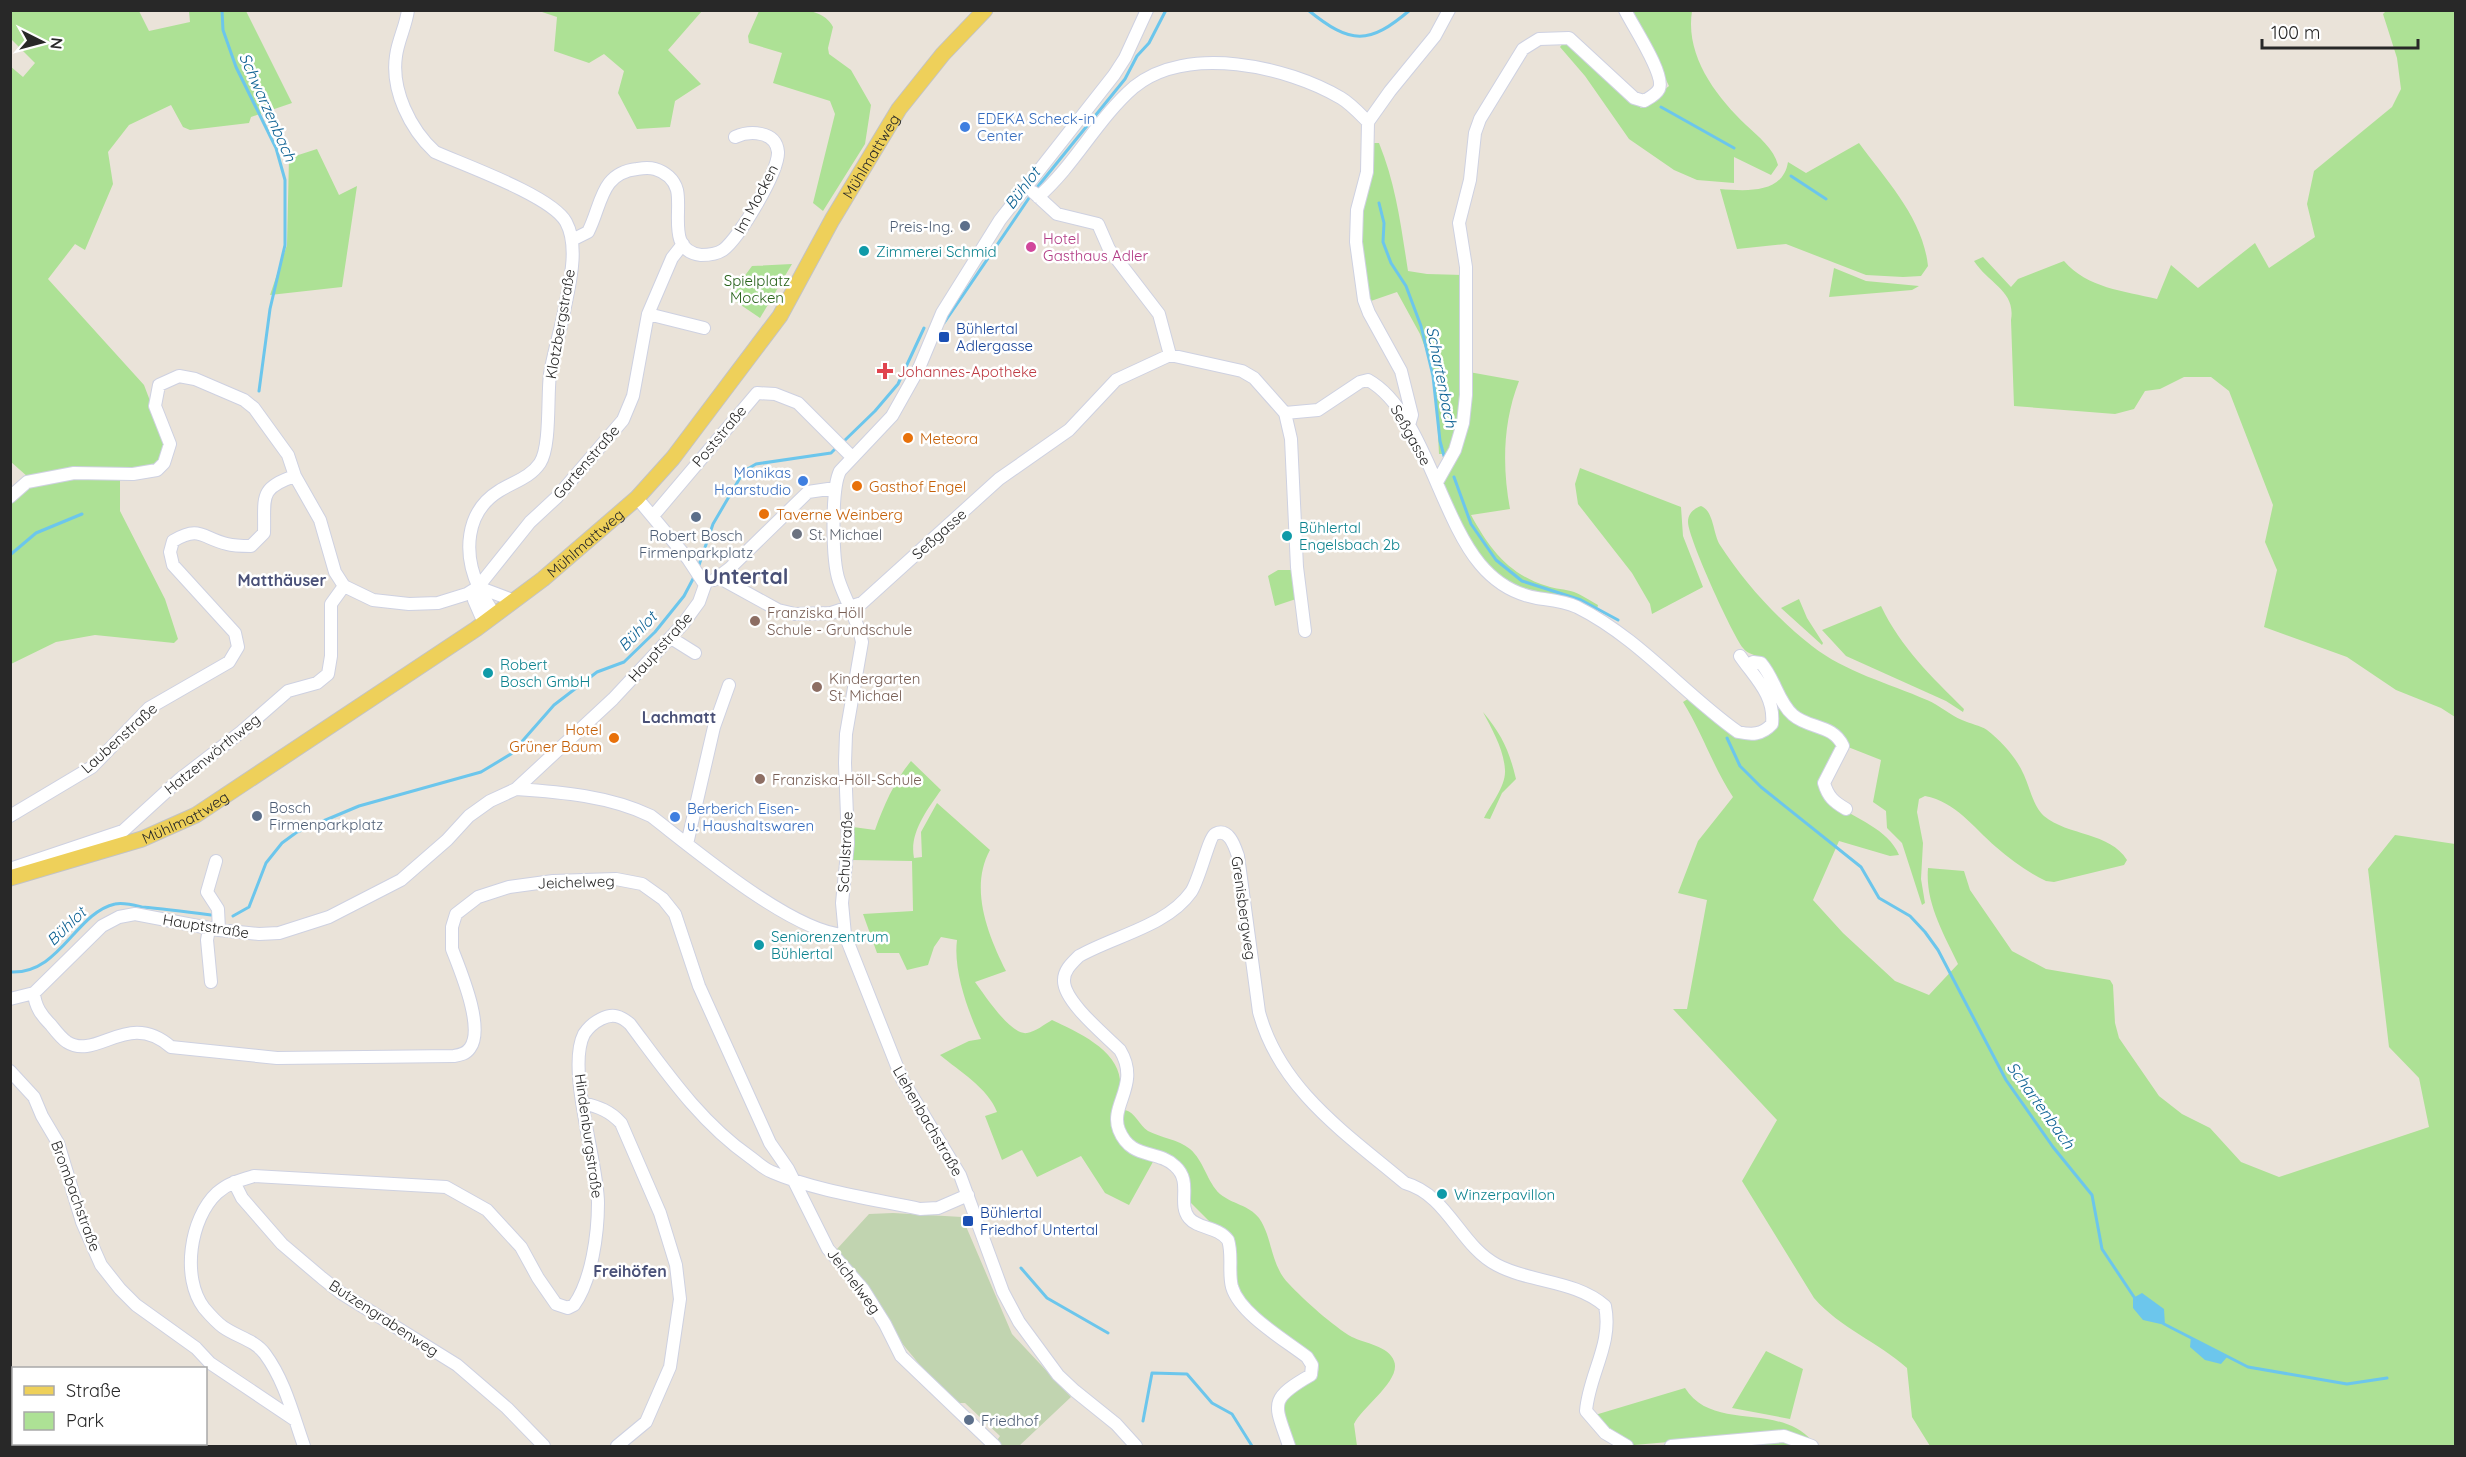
<svg xmlns="http://www.w3.org/2000/svg" width="2466" height="1457" font-family="Quicksand,sans-serif">
<style>
.green{fill:#ade195}
.cemetery{fill:#c1d4b0}
.water{fill:#6cc6ec}
.lines{fill:none;stroke-linecap:round;stroke-linejoin:round}
.stream{stroke:#6cc6ec;stroke-width:3}
.minor-casing{stroke:#ced1e1;stroke-width:14}
.major-casing{stroke:#c3c3c3;stroke-width:17}
.minor{stroke:#fff;stroke-width:12}
.major{stroke:#eed05a;stroke-width:15}
.shop-dot{fill:#3f7fe0;stroke:#fff;stroke-width:2}
.service-dot{fill:#5c6f8a;stroke:#fff;stroke-width:2}
.hotel-dot{fill:#d1479c;stroke:#fff;stroke-width:2}
.culture-dot{fill:#0f9aa8;stroke:#fff;stroke-width:2}
.transit-dot{fill:#1a4fb4;stroke:#fff;stroke-width:2}
.health-dot{fill:#e0444e;stroke:#fff;stroke-width:2}
.food-dot{fill:#e8710a;stroke:#fff;stroke-width:2}
.worship-dot{fill:#6b7280;stroke:#fff;stroke-width:2}
.education-dot{fill:#8d6e63;stroke:#fff;stroke-width:2}
.labels{text-anchor:middle;dominant-baseline:central;stroke-width:5;stroke-linejoin:round;paint-order:stroke}
.shop-label{font-size:15px;fill:#366cbe;stroke:#fff;text-anchor:start}
.street-label{font-size:15px;fill:#282828;stroke:#fff}
.service-label{font-size:15px;fill:#4e5e75;stroke:#fff;text-anchor:start}
.hotel-label{font-size:15px;fill:#b23c85;stroke:#fff;text-anchor:start}
.culture-label{font-size:15px;fill:#0d838f;stroke:#fff;text-anchor:start}
.park-label{font-size:15px;fill:#27621a;stroke:#fff}
.transit-label{font-size:15px;fill:#164399;stroke:#fff;text-anchor:start}
.health-label{font-size:15px;fill:#be3a42;stroke:#fff;text-anchor:start}
.food-label{font-size:15px;fill:#c56008;stroke:#fff;text-anchor:start}
.worship-label{font-size:15px;fill:#5b616d;stroke:#fff;text-anchor:start}
.education-label{font-size:15px;fill:#785e54;stroke:#fff;text-anchor:start}
.water-label{font-size:16px;font-style:italic;fill:#0f6394;stroke:#fff}
.neighbourhood-label{font-size:16px;font-weight:bold;fill:#495077;stroke:#fff}
.district-label{font-size:21px;font-weight:bold;fill:#495077;stroke:#fff}
</style>
<rect width="100%" height="100%" fill="#eae3d9"/>
<path class="green" d="M2387 10 2455 11V717L2441 708 2396 690 2347 657 2264 627 2277 570 2265 542 2273 505 2229 391 2211 377H2184L2160 389 2145 391 2134 409 2115 414 2014 406 2011 320C2016 291 1989 284 1974 261L1983 257 2011 287 2018 279 2064 261C2087 288 2124 291 2157 299L2171 265 2198 288 2255 243 2269 268 2315 237 2307 204 2314 171 2392 107 2401 89 2397 58 2383 14Z
M11 11H139L149 31 190 22 189 11H246L292 103 251 117 249 123 190 130 183 127 171 105 129 125 108 152 113 184 85 250 75 244 48 279 144 385 166 443 163 458 151 466 127 470 28 477 11 462 10 66 23 77 35 63 11 39Z
M539 11H702L668 50 701 84 675 101 670 127 637 129 618 93 624 71 604 54 589 63 554 51 557 17Z
M759 11C781 10 821 3 833 27L828 48 829 54 851 70 871 105 865 144 823 211 813 203 835 114 830 101 773 83 782 53 749 43 748 36Z
M1633 11H1692C1685 56 1716 96 1746 125 1758 136 1774 149 1778 165L1771 175 1734 157V183L1697 180 1674 170 1629 139 1585 76 1560 47 1564 42 1571 45 1641 108 1669 86Z
M1374 143H1379C1396 185 1401 226 1408 271L1427 274 1463 275 1459 329 1463 396 1450 454H1439L1435 375 1420 334 1397 292 1368 302 1359 223Z
M1859 143C1886 180 1923 218 1928 266L1921 276 1903 277 1866 275 1786 244 1737 249 1720 189C1747 191 1783 194 1788 162L1806 173Z
M317 149 339 195 357 186 342 287 270 295 287 245 289 158Z
M792 264 760 318 729 297 752 266Z
M1834 268 1866 281 1919 286 1912 290 1829 297Z
M1469 372 1519 381C1503 422 1502 466 1510 509L1471 515C1489 548 1509 575 1547 586 1555 589 1565 589 1574 592 1582 595 1591 601 1598 605L1596 613 1504 581 1476 552 1456 515 1442 482 1463 436Z
M1580 468 1681 507 1683 536 1703 587 1652 614 1650 604 1632 573 1578 504 1575 484Z
M75 477 120 480V511L165 599 178 639 174 643 95 635 56 642 11 664V501L28 488Z
M1701 506C1714 511 1713 534 1720 545 1744 582 1777 619 1812 646 1845 672 1888 683 1927 700 1939 705 1950 715 1962 720 1970 724 1980 725 1987 730 2003 743 2016 757 2024 775 2030 788 2033 806 2044 816 2068 836 2110 832 2127 860L2124 865 2054 882 2046 881C2029 873 2011 860 1996 847 1973 827 1956 802 1925 796L1919 799 1917 812 1923 843 1921 879 1925 903 1922 905 1902 843 1887 828 1886 811 1873 802 1881 760 1848 747C1842 724 1813 726 1797 713 1782 702 1776 671 1762 659 1756 654 1748 655 1743 648 1732 634 1688 538 1688 522 1688 514 1693 509 1701 506Z
M1278 570H1292L1296 599 1275 606 1268 576Z
M1799 599 1807 618 1823 643 1822 645 1781 608Z
M1881 606C1901 648 1932 677 1964 709L1963 712 1946 701 1846 656 1822 630Z
M1758 666 1783 707 1831 734 1840 745 1825 772 1832 803C1855 818 1888 829 1899 855L1890 856 1839 841 1813 900 1843 933 1895 981 1929 995 1958 964C1944 934 1925 903 1928 868L1964 871 1970 890 2012 951 2046 969 2110 980 2113 985 2115 1023 2119 1038 2159 1096 2182 1114 2210 1128 2241 1162 2279 1177 2429 1127 2419 1078 2389 1047 2368 869 2395 835 2455 844V1446H1930L1912 1417 1907 1368C1878 1342 1840 1328 1814 1298L1742 1181 1777 1120 1673 1009H1687L1707 900 1678 893 1698 841 1733 797C1713 767 1702 732 1683 702L1691 697 1726 727 1773 728 1755 668Z
M1483 712C1502 735 1509 750 1516 779L1502 793 1490 819 1484 818C1491 804 1506 786 1505 770 1504 750 1492 729 1483 712Z
M911 761 941 790C927 810 909 833 914 858L922 857 921 832 937 803 990 850C969 888 988 935 1006 971L975 982C984 994 1011 1036 1027 1033 1035 1032 1045 1024 1052 1020 1077 1032 1117 1049 1120 1080 1121 1093 1115 1109 1112 1121L1154 1160 1129 1205 1105 1193 1081 1156 1037 1177 1022 1150 1002 1160 985 1116 997 1112C988 1088 959 1071 940 1055L969 1041 981 1039C968 1012 953 970 957 940L941 937 934 947 928 965 907 970 899 953H877L863 914 913 911 912 861 852 860 853 827 875 830C884 805 894 782 911 761Z
M1125 1110C1135 1112 1139 1125 1148 1131 1161 1138 1178 1139 1190 1149 1204 1161 1207 1182 1220 1194 1232 1204 1249 1205 1259 1218 1273 1238 1270 1265 1289 1284 1303 1299 1334 1327 1352 1337 1364 1343 1389 1346 1394 1361 1402 1380 1362 1407 1354 1424L1357 1446H1294L1282 1410 1283 1398C1295 1391 1323 1380 1318 1364L1255 1314 1235 1284 1233 1245 1188 1200 1187 1179 1128 1140 1121 1115Z
M1766 1351 1803 1369 1790 1419 1732 1408Z
M1685 1388C1712 1432 1779 1402 1812 1441L1773 1433 1634 1445 1614 1437 1595 1415Z
M1774 1439 1805 1446H1690Z"/>
<path class="cemetery" d="M893 1213 962 1217 1012 1334 1071 1397 1019 1446H1001L996 1442 1000 1436 965 1403H958L924 1370 896 1336 873 1294 837 1249 869 1214Z"/>
<path class="water" d="M2142 1293 2164 1309 2165 1325 2143 1320 2133 1308V1298Z
M2191 1337 2227 1357 2221 1364 2205 1360 2190 1347Z"/>
<g class="lines">
<path class="stream" d="M222 10 223 30 236 67 276 148 285 180V245L270 309 259 391
M1308 10C1351 45 1369 45 1410 10
M1661 107 1734 148
M1791 176 1826 199
M1035 190 1125 79 1137 56 1149 43 1166 10
M1379 203 1384 223 1383 242 1391 263 1406 286 1421 326 1433 376 1440 441 1444 456
M944 323 1031 195
M842 443 875 411 898 384 924 328
M1454 477 1471 524 1496 560 1522 581 1581 600 1618 620
M10 555 36 533 82 514
M698 568 713 524 744 471 756 464 831 453 837 447
M1727 738 1740 766 1761 787 1861 867 1879 898 1910 916 1925 932 1938 950 2006 1080 2053 1147 2092 1195 2102 1249 2136 1300
M233 916 249 907 266 863 282 843 297 832 359 806 481 772 511 754 554 705 597 672 624 662 655 632 684 596 694 577
M10 972C60 975 75 913 115 904 123 902 134 905 142 907 165 909 188 912 211 915
M1021 1268 1047 1298 1108 1333
M2164 1324 2248 1367 2347 1384 2387 1378
M1143 1421 1152 1373 1187 1374 1212 1403 1232 1414 1252 1446"/>
<g class="minor-casing">
<path id="minor" d="M408 10C406 26 398 40 396 56 391 90 410 129 435 152 464 165 552 196 566 222 579 246 570 282 565 307 561 329 554 351 550 374 547 396 551 446 540 463 530 478 513 482 499 491 465 512 463 554 479 588 483 597 489 606 495 615
M1033 192 1057 214 1098 224 1109 249 1159 314 1170 355
M1038 197C1075 165 1097 119 1134 87 1187 44 1287 66 1341 98 1351 104 1360 114 1368 122
M572 240 588 232C602 205 600 173 637 169 643 168 648 167 655 169 665 172 674 179 677 190 682 212 667 251 701 255 708 255 717 254 723 250 739 238 779 172 778 152 777 142 771 136 761 134 752 132 744 133 735 137
M648 314 704 328
M1285 413 1291 439 1297 567 1305 631
M1409 425 1412 415 1401 371 1369 313 1364 300 1356 242 1357 210 1367 172 1368 122 1390 91 1435 36 1449 10
M1437 482 1455 450 1463 423 1466 395V267L1459 223 1470 180 1475 133 1480 119 1523 49 1539 39 1569 38 1634 98 1644 101C1649 98 1656 95 1659 89 1666 75 1632 25 1625 10
M10 497 27 482 74 473 133 474 157 470 164 463 170 444 155 406 159 385 179 376 195 379 244 400 254 408 288 455 295 476 320 520 335 572 344 586 373 600 409 604 438 603 467 594 478 587 530 522 557 497 623 420 633 396 648 314 672 258 683 244
M637 498 688 559 705 585
M653 516 757 393 775 394 798 403 852 457
M718 577 778 610 795 614 831 613 862 603 999 479 1069 430 1116 380 1170 355 1242 371 1254 378 1285 413 1318 410 1360 382 1368 380C1422 410 1439 515 1480 564 1495 582 1514 594 1537 598 1550 600 1564 601 1577 607 1639 638 1683 693 1738 732 1752 735 1762 735 1772 724 1775 695 1755 678 1740 656
M714 580 730 568 808 492 835 488
M478 587 515 601
M478 587 474 600 484 623
M671 638 695 653
M1747 665 1753 662 1761 663C1775 679 1778 702 1793 715 1809 729 1833 724 1843 746L1824 783C1828 797 1834 802 1846 809
M516 789C561 792 610 796 651 816 694 849 793 933 845 935
M10 816 92 767 149 708 229 662 238 647 235 633 173 565 170 552 173 541C200 525 202 538 227 544 234 546 243 546 251 546L264 533C265 498 258 488 295 476
M687 844 714 727 729 685
M216 861 207 892 218 909 219 930
M10 869 123 831 180 779 241 732 288 691 317 683 328 674 331 656V604L344 586
M209 929 207 940 211 982
M34 993C35 1007 42 1016 51 1025 55 1030 61 1038 67 1042 97 1061 128 1009 171 1047L277 1058 454 1056C460 1055 466 1054 470 1048 485 1028 460 970 452 949V927L456 914 478 897 509 887 553 881 616 879 642 884 663 899 675 914 699 986 770 1143 788 1169 828 1249 863 1289 885 1324 901 1356 995 1446
M10 999 34 993 102 926 119 917 135 914 219 930 259 934 279 933 329 917 401 880 447 840 469 816 490 801 516 789 613 699 683 624 699 602 705 585
M10 1071 34 1097 42 1116 58 1143 82 1222 101 1265 120 1289 136 1305 196 1348 210 1363 295 1420
M583 1103C599 1107 610 1111 621 1123L660 1213 676 1265 680 1299 670 1367 646 1422 617 1446
M234 1182 242 1198 282 1244 322 1278 341 1293 457 1365 507 1408 544 1446
M10 1379 14 1382
M75 1444 76 1446
M304 1446C293 1415 285 1381 265 1354 255 1340 237 1337 223 1327 216 1322 210 1315 204 1308 181 1278 190 1218 217 1193 228 1183 240 1180 254 1176L446 1187 487 1210 521 1247 538 1278 556 1304 568 1308 574 1305C592 1280 598 1233 598 1203 598 1162 566 1069 584 1034 588 1028 595 1022 601 1019 613 1013 621 1016 630 1024 666 1072 700 1122 750 1157 757 1162 764 1169 772 1172 816 1191 873 1199 920 1209L938 1208 968 1195
M1136 1446 1116 1424 1075 1391 1058 1375 1019 1322 1003 1292 960 1175 902 1079 845 935 842 903 848 843 845 763 846 734 862 642C858 620 846 602 839 581 832 561 831 489 840 471L892 416 919 368 942 313 1000 220 1114 75 1125 58 1147 10
M1289 1446C1275 1404 1267 1400 1311 1375L1312 1365 1307 1357C1285 1340 1240 1314 1232 1287 1228 1272 1233 1255 1228 1240 1217 1226 1198 1229 1189 1218 1177 1203 1193 1182 1175 1166 1157 1149 1131 1160 1119 1130 1109 1105 1141 1085 1120 1050 1105 1035 1063 1001 1064 980 1064 970 1072 963 1079 956 1114 936 1167 926 1191 892 1199 881 1209 837 1215 834 1229 827 1235 847 1238 856L1259 1012C1280 1090 1347 1134 1405 1183 1448 1195 1460 1246 1497 1265 1531 1283 1575 1280 1605 1306 1613 1344 1589 1374 1586 1411L1605 1433 1627 1446
M1671 1446 1784 1436 1812 1446"/>
</g>
<g class="major-casing">
<g id="major">
<path id="s1" d="M10 878 142 839 196 815 476 629 543 579 637 498 673 458 780 316 832 220 899 109 943 54 985 10"/>
</g>
</g>
<use href="#minor" class="minor"/>
<use href="#major" class="major"/>
</g>
<g class="shop-dot">
<circle cx="965" cy="127" r="6"/>
<circle cx="803" cy="481" r="6"/>
<circle cx="675" cy="817" r="6"/>
</g>
<g class="service-dot">
<circle cx="965" cy="226" r="6"/>
<circle cx="696" cy="517" r="6"/>
<circle cx="257" cy="816" r="6"/>
<circle cx="969" cy="1420" r="6"/>
</g>
<circle class="hotel-dot" cx="1031" cy="247" r="6"/>
<g class="culture-dot">
<circle cx="864" cy="251" r="6"/>
<circle cx="1287" cy="536" r="6"/>
<circle cx="488" cy="673" r="6"/>
<circle cx="759" cy="945" r="6"/>
<circle cx="1442" cy="1194" r="6"/>
</g>
<g class="transit-dot">
<rect x="938" y="331" width="12" height="12" rx="3"/>
<rect x="962" y="1215" width="12" height="12" rx="3"/>
</g>
<path class="health-dot" d="M882 362h6v6h6v6h-6v6h-6v-6h-6v-6h6z"/>
<g class="food-dot">
<circle cx="908" cy="438" r="6"/>
<circle cx="857" cy="486" r="6"/>
<circle cx="764" cy="514" r="6"/>
<circle cx="614" cy="738" r="6"/>
</g>
<circle class="worship-dot" cx="797" cy="534" r="6"/>
<g class="education-dot">
<circle cx="755" cy="621" r="6"/>
<circle cx="817" cy="687" r="6"/>
<circle cx="760" cy="779" r="6"/>
</g>
<g class="labels">
<g class="shop-label">
<text x="977" y="118">EDEKA Scheck-in<tspan x="977" dy="17">Center</tspan></text>
<text x="791" y="472" text-anchor="end">Monikas<tspan x="791" dy="17">Haarstudio</tspan></text>
<text x="687" y="808">Berberich Eisen-<tspan x="687" dy="17">u. Haushaltswaren</tspan></text>
</g>
<g class="street-label">
<text stroke="none"><textPath href="#s1" startOffset="1156">Mühlmattweg</textPath></text>
<text transform="translate(756 199) rotate(-62)">Im Mocken</text>
<text transform="translate(560 324) rotate(-80)">Klotzbergstraße</text>
<text transform="translate(1411 435) rotate(61)">Seßgasse</text>
<text transform="translate(719 436) rotate(-50)">Poststraße</text>
<text transform="translate(586 462) rotate(-49)">Gartenstraße</text>
<text transform="translate(939 534) rotate(-42)">Seßgasse</text>
<text stroke="none"><textPath href="#s1" startOffset="672">Mühlmattweg</textPath></text>
<text transform="translate(660 647) rotate(-48)">Hauptstraße</text>
<text transform="translate(119 738) rotate(-42)">Laubenstraße</text>
<text transform="translate(212 754) rotate(-39)">Hatzenwörthweg</text>
<text stroke="none"><textPath href="#s1" startOffset="186">Mühlmattweg</textPath></text>
<text transform="translate(845 852) rotate(-87)">Schulstraße</text>
<text transform="translate(576 882) rotate(-2)">Jeichelweg</text>
<text transform="translate(1244 908) rotate(82)">Grenisbergweg</text>
<text transform="translate(206 926) rotate(9)">Hauptstraße</text>
<text transform="translate(928 1121) rotate(60)">Liehenbachstraße</text>
<text transform="translate(589 1136) rotate(82)">Hindenburgstraße</text>
<text transform="translate(76 1196) rotate(70)">Brombachstraße</text>
<text transform="translate(854 1281) rotate(53)">Jeichelweg</text>
<text transform="translate(384 1318) rotate(33)">Butzengrabenweg</text>
</g>
<g class="service-label">
<text x="953" y="226" text-anchor="end">Preis-Ing.</text>
<text x="696" y="535" text-anchor="middle">Robert Bosch<tspan x="696" dy="17">Firmenparkplatz</tspan></text>
<text x="269" y="807">Bosch<tspan x="269" dy="17">Firmenparkplatz</tspan></text>
<text x="981" y="1420">Friedhof</text>
</g>
<g class="hotel-label">
<text x="1043" y="238">Hotel<tspan x="1043" dy="17">Gasthaus Adler</tspan></text>
</g>
<g class="culture-label">
<text x="876" y="251">Zimmerei Schmid</text>
<text x="1299" y="527">Bühlertal<tspan x="1299" dy="17">Engelsbach 2b</tspan></text>
<text x="500" y="664">Robert<tspan x="500" dy="17">Bosch GmbH</tspan></text>
<text x="771" y="936">Seniorenzentrum<tspan x="771" dy="17">Bühlertal</tspan></text>
<text x="1454" y="1194">Winzerpavillon</text>
</g>
<g class="park-label">
<text x="757" y="280">Spielplatz<tspan x="757" dy="17">Mocken</tspan></text>
</g>
<g class="transit-label">
<text x="956" y="328">Bühlertal<tspan x="956" dy="17">Adlergasse</tspan></text>
<text x="980" y="1212">Bühlertal<tspan x="980" dy="17">Friedhof Untertal</tspan></text>
</g>
<g class="health-label">
<text x="897" y="371">Johannes-Apotheke</text>
</g>
<g class="food-label">
<text x="920" y="438">Meteora</text>
<text x="869" y="486">Gasthof Engel</text>
<text x="776" y="514">Taverne Weinberg</text>
<text x="602" y="729" text-anchor="end">Hotel<tspan x="602" dy="17">Grüner Baum</tspan></text>
</g>
<g class="worship-label">
<text x="809" y="534">St. Michael</text>
</g>
<g class="education-label">
<text x="767" y="612">Franziska Höll<tspan x="767" dy="17">Schule - Grundschule</tspan></text>
<text x="829" y="678">Kindergarten<tspan x="829" dy="17">St. Michael</tspan></text>
<text x="772" y="779">Franziska-Höll-Schule</text>
</g>
<g class="water-label">
<text transform="translate(268 107) rotate(66)">Schwarzenbach</text>
<text transform="translate(1022 188) rotate(-53)">Bühlot</text>
<text transform="translate(1442 377) rotate(79)">Schartenbach</text>
<text transform="translate(637 631) rotate(-46)">Bühlot</text>
<text transform="translate(66 926) rotate(-44)">Bühlot</text>
<text transform="translate(2041 1105) rotate(54)">Schartenbach</text>
</g>
<g class="neighbourhood-label">
<text x="282" y="580">Matthäuser</text>
<text x="679" y="717">Lachmatt</text>
<text x="630" y="1271">Freihöfen</text>
</g>
<g class="district-label">
<text x="746" y="576">Untertal</text>
</g>
</g>
<rect width="2466" height="1457" fill="none" stroke="#282828" stroke-width="24"/>
<rect x="12" y="1367" width="195" height="78" fill="#ffffff" stroke="#a9a9a9" stroke-width="1.5"/>
<rect x="24" y="1386" width="30" height="9" fill="#eed05a" stroke="#a9a9a9" stroke-width="1.5"/>
<text x="66" y="1397" font-size="18" fill="#282828">Straße</text>
<rect x="24" y="1412" width="30" height="18" fill="#ade195" stroke="#a9a9a9" stroke-width="1.5"/>
<text x="66" y="1427" font-size="18" fill="#282828">Park</text>
<g transform="translate(42 42) rotate(96)" stroke="#ffffff" stroke-width="4.5" paint-order="stroke">
<path d="M0-4.5L10 22L0 15L-10 22Z" fill="#282828"/>
<text y="-9" font-size="16" font-weight="bold" text-anchor="middle" fill="#282828">N</text>
</g>
<path d="M2262 39v9h156v-9" fill="none" stroke="#282828" stroke-width="3"/>
<text x="2271" y="39" font-size="18" fill="#282828" stroke="#ffffff" stroke-width="4.5" paint-order="stroke">100 m</text>
</svg>
